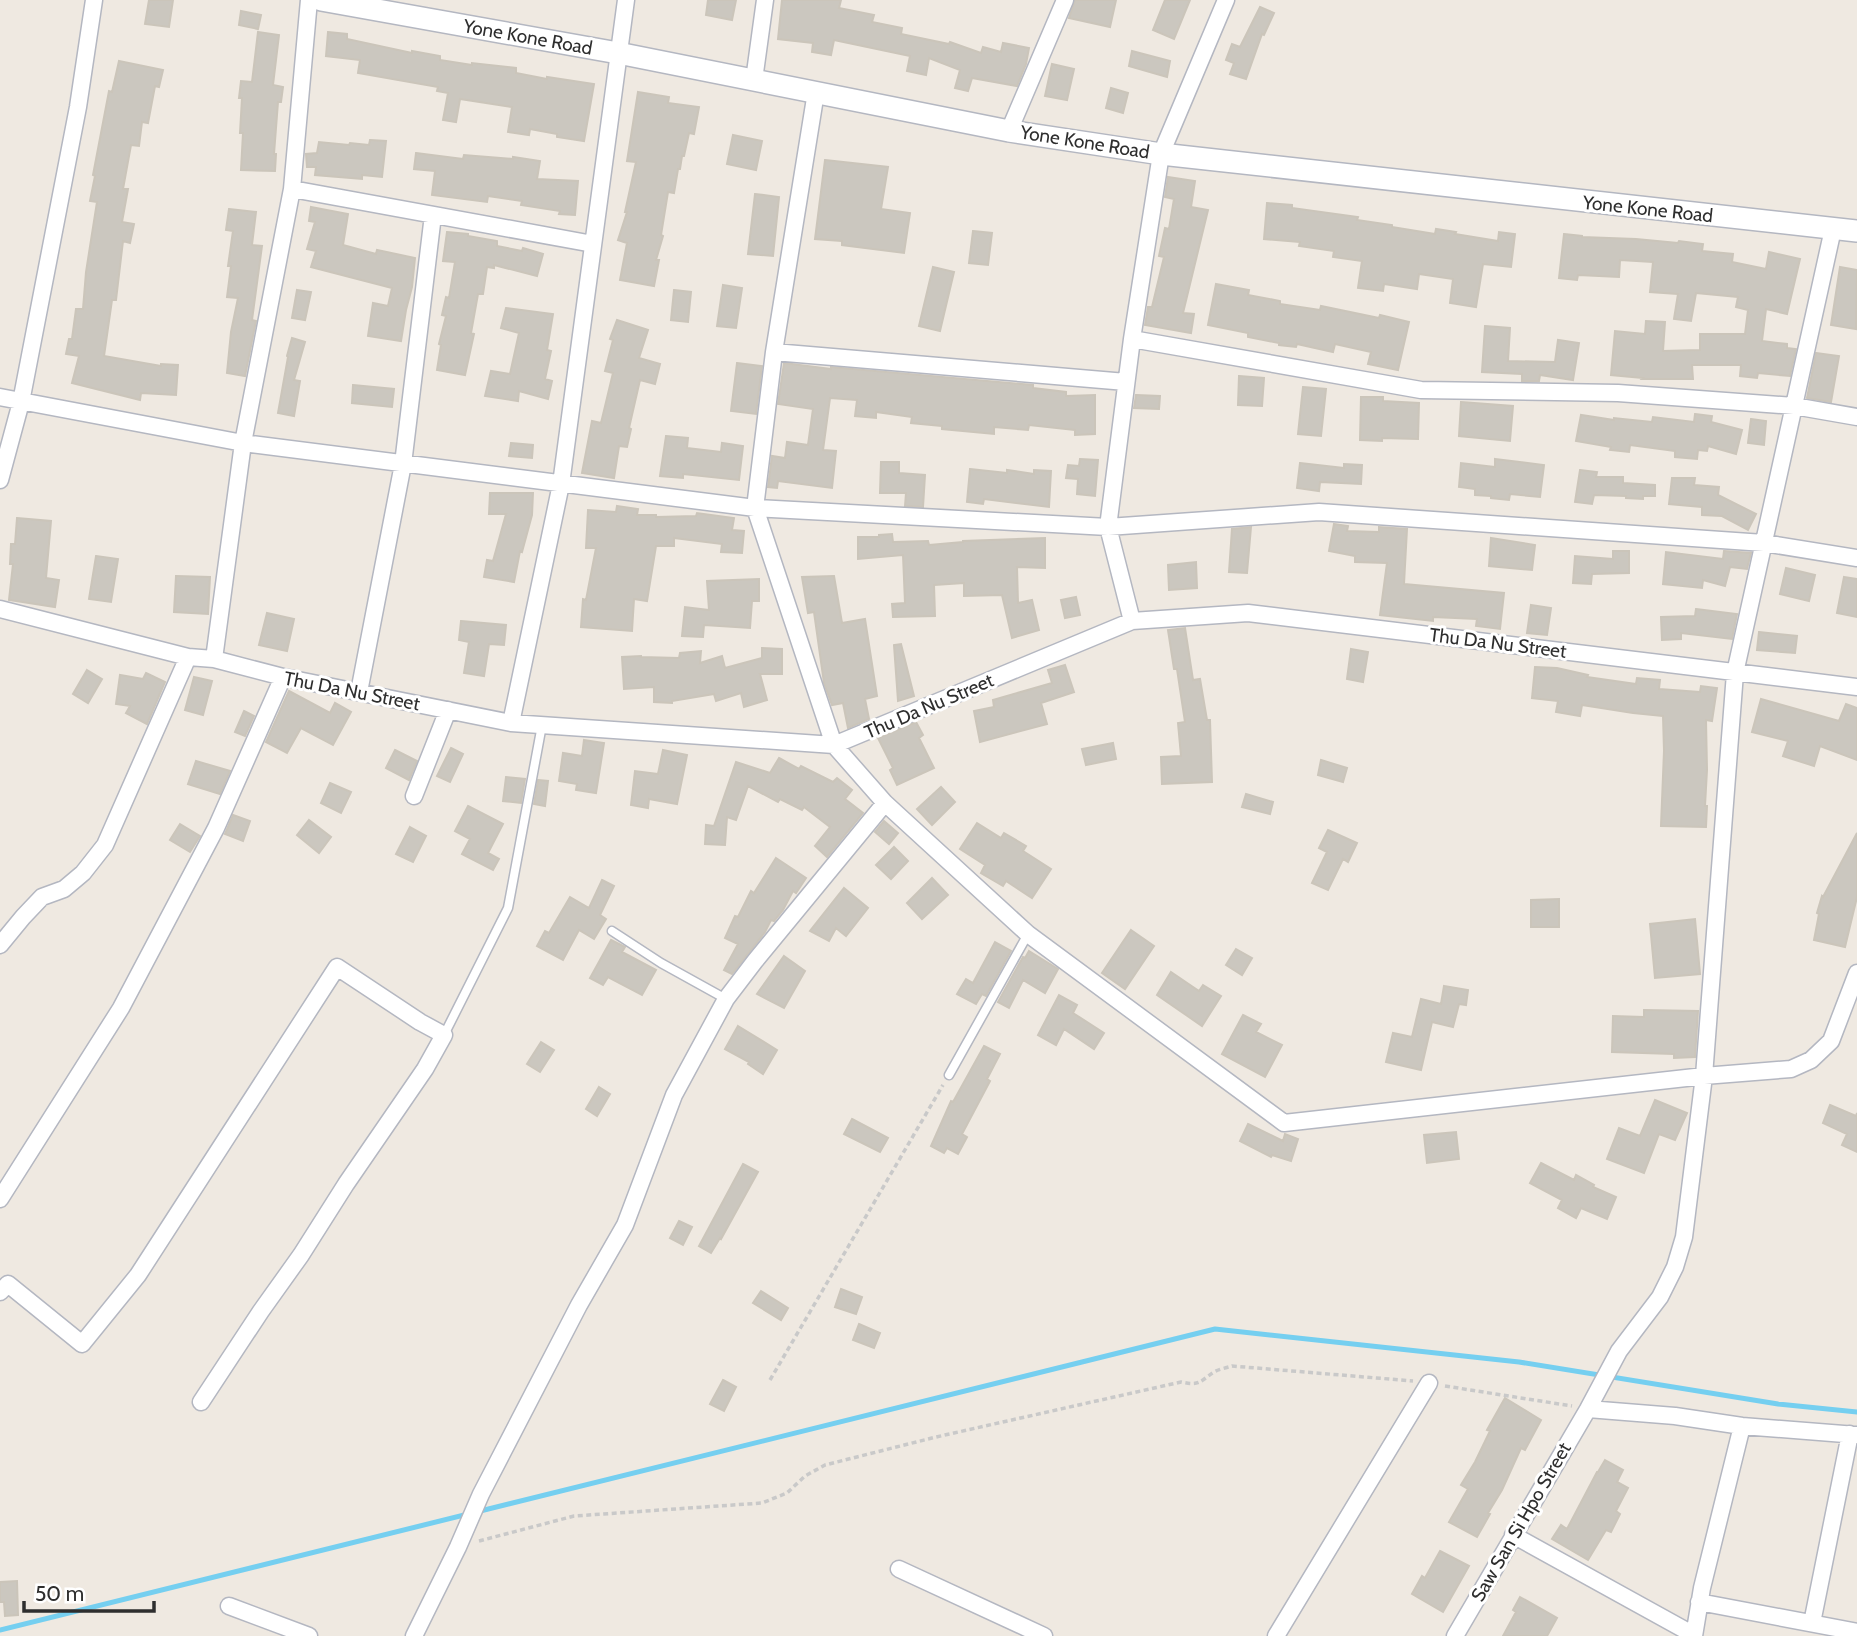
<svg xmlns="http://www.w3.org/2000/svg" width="1857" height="1636" font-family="Cabin,sans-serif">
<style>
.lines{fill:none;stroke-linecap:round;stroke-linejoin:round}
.stream{stroke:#75cff0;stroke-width:5}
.building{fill:#cbc7bf;stroke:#cbc5ba;stroke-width:2}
.service-casing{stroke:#b4b7c1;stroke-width:11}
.minor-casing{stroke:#b4b7c1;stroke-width:19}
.tertiary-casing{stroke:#b4b7c1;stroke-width:24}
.path{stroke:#c9c9c9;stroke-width:3.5;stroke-dasharray:5 3.5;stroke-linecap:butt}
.service{stroke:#fff;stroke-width:8}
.minor{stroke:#fff;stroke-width:16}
.tertiary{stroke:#fff;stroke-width:21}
.labels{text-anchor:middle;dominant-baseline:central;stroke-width:6;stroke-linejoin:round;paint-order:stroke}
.street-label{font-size:19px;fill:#2e2e2e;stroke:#fff}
</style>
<rect width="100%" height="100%" fill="#efe9e1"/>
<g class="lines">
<path class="stream" d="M0 1630 1215 1329 1519 1362 1778 1404 1857 1412"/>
</g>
<path class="building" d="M149 0H173L169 27 145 24Z
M708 0H736L732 20 706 15Z
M782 0H841L839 8 874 15 872 22 902 28 901 34 949 44 950 42 981 53 983 47 1001 52 1003 43 1029 48 1026 64 1017 86 972 78 968 91 955 88 960 70 929 58 926 75 907 71 910 56 834 40 831 55 812 52 813 43 778 39Z
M1075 0H1116L1110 27 1069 18Z
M1165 0H1190L1174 39 1153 30Z
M1260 7 1274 13 1264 35 1262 34 1246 79 1230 74 1234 63 1226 60 1232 44 1240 47Z
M241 11 261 15 258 29 239 25Z
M258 32 279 35 273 85 283 87 281 102H278L274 154H276L275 171 241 170 243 133H240L242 98H239L241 81 252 82Z
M328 32 347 34V39L412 53V51L440 56V60L472 65V63L516 68V73L547 79V77L594 84 584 141 557 137V134L530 129 529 135 508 132 512 107 460 99 456 122 443 120 448 93 437 91 438 87 358 73 360 60 326 56Z
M1132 51 1170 61 1167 77 1129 66Z
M119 61 163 70 159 87 155 86 148 123 142 122 139 146 131 145 123 189H128L122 222 134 224 130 243 123 241 116 300H112L104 356 161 366V364L178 365 176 395 141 393 140 400 72 383 79 356 66 354 69 339H72L76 309H83L86 272 97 202 90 201 95 176 93 175 109 91 112 92Z
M1052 64 1074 69 1067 100 1045 96Z
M1111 88 1128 93 1123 113 1106 108Z
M638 92 669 97 668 103 699 107 694 134 689 133 684 156H682L680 169H678L674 193 668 192 661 235 663 236 656 260H659L654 286 620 280 627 243 618 240 627 212H625L636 162 627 161Z
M733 135 762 141 756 170 727 164Z
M370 140 386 141 382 177 362 175V179L315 175 316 167H307L306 154 317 153 319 142 349 145 350 143 369 145Z
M416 153 463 159 464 155 513 159V157L540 161 537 179 578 181 575 215 559 214 560 211 521 205 522 201 488 196 487 202 432 195 435 171 414 169Z
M825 160 888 167 881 209 910 213 904 253 842 245V241L815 239Z
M1168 177 1195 181 1191 207 1208 210 1183 313 1194 314 1191 333 1145 325 1148 307H1152L1164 257 1159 256 1165 228 1169 229 1174 199 1165 197Z
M755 194 779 197 773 256 748 254Z
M1267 203 1292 205V208L1358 217 1357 220 1392 225V227L1435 234 1436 229 1456 232 1455 234 1498 241 1499 232 1515 234 1511 267 1483 264 1476 307 1450 303 1453 279 1419 274 1417 289 1384 284 1383 291 1358 288 1362 261 1333 257 1334 251 1299 246 1300 242 1264 239Z
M311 207 348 214 343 245 376 254 377 250 415 258 412 287 406 310 401 341 368 336 373 303 388 306 392 288 311 267 316 251 307 249 315 222 309 221Z
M229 209 256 212 252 245 262 246 252 320 256 321 245 376 227 373 231 332 238 298 227 297 231 266H228L233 231 226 230Z
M973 231 992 233 988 265 969 263Z
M447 232 468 234V236L497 241V246L522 251 523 248 543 254 537 276 494 265V268L487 267 483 294H478L471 333 474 334 465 375 437 370 441 345 439 344 446 316 442 315 446 297 449 298 455 262 443 261Z
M1564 234 1582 236V237L1636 239 1678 243 1679 241 1703 244 1702 251 1733 254 1732 262 1766 269 1769 252 1800 259 1787 314 1766 309 1762 341 1787 344V348L1796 349 1790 376 1758 373 1757 378 1740 376 1741 365H1692L1693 379H1642L1643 378 1611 375 1615 331 1645 334 1646 321 1665 322 1663 351 1700 350V334H1745L1748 310 1736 307 1738 297 1696 293 1691 321 1674 319 1678 294 1650 292 1653 262 1620 260 1619 277 1578 275 1577 280 1559 278Z
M933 267 954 272 940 331 919 326Z
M1840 267 1857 270 1856 329 1831 325Z
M1216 284 1249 290 1248 295 1280 301V304L1320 310 1321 306 1379 318 1380 315 1409 322 1398 370 1368 364 1371 352 1335 344 1333 352 1297 344 1296 347 1279 345V343L1248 337V333L1208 325Z
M723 285 742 288 736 328 717 326Z
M297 290 311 292 305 320 292 318Z
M674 290 691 292 688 322 671 320Z
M506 308 553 314 547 350 551 351 545 379 552 381 548 399 519 391 518 401 485 396 491 371 510 374 519 333 501 328Z
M617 320 648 330 639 358 660 364 655 384 640 380 629 428 631 429 627 447 619 446 614 478 582 473 592 421 601 423 613 373 605 371 613 340 610 339Z
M1485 326 1510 328 1508 361 1555 362 1558 340 1579 343 1573 380 1540 375 1539 381H1522V374L1482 372Z
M292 338 305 342 294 380 300 381 294 416 278 413 288 357 287 356Z
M1816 353 1839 356 1831 402 1807 398Z
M737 363 762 366 756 414 731 411Z
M784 363 831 369V367L1033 385V388L1066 392V396L1095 395V434L1075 435V430L1029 425 1028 430 994 427V434L942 429V426L911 423 912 417 876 412V418L855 416 857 400 830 398 823 450 836 451 832 488 778 481 777 488 768 487 772 456 785 458 787 442 808 445 813 409 778 404Z
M1239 376 1264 378 1262 406 1238 405Z
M353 385 394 389 392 407 352 403Z
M1303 387 1326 389 1321 436 1298 434Z
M1136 395 1160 396 1159 409 1134 408Z
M1361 397H1383V401L1419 403 1418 439 1382 438V441L1360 440Z
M1461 402 1513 406 1510 441 1459 436Z
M1695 414 1712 416 1711 422 1742 430 1736 454 1708 446 1707 451 1698 450 1697 459 1675 457V451L1630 445 1629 452 1610 450 1611 447 1576 441 1581 415 1614 420V418L1652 422 1653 417 1694 422Z
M1751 419 1766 421 1764 445 1748 443Z
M666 436 688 438 687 448 721 452 722 443 743 446 739 480 683 474V478L660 476Z
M511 443 533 445 532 458 509 456Z
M1080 459 1098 460 1095 496 1077 494 1078 479 1066 478 1068 465 1079 466Z
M1495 459 1544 465 1540 497 1510 494 1509 500 1491 498V496L1475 495V489L1459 487 1461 463 1495 467Z
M881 462H899V473L925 475 923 507 905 506 906 493H880Z
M1300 463 1344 468V464L1362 465 1361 484 1320 482 1319 491 1297 488Z
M970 469 1007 473V470L1034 474V470L1051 471 1049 507 984 499 983 504 967 502Z
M1580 470 1597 472 1596 477H1623V483L1655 485V496H1643V499L1626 498V496L1594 495 1592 504 1575 502Z
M1672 478H1695L1694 485 1719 487 1718 495 1756 514 1748 530 1722 516 1702 515V507L1669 504Z
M490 493H533L532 515 522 552 520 551 514 582 484 577 487 560 493 561 506 514H489Z
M617 506 638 509 637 515H656V517L696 516 697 513 734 518 732 530 744 531 742 553 721 552 722 544 674 538V546H656L647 601 634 599 632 631 581 627 583 599 586 600 596 548H586L588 510 616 512Z
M17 518 51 521 46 578 59 580 55 607 9 600 13 564H10L11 544H15Z
M1334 524 1348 526 1347 531 1379 532V527L1407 529 1404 584 1504 593 1500 629 1476 626 1477 619 1433 617V621L1380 615 1387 563 1355 562V556L1329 551Z
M1251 527 1247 573 1229 572 1232 529Z
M892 534 893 542 928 541 929 545 963 542V541L1045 538V568L1017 567 1018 603 1032 600 1039 630 1012 638 1002 595 964 596V583L934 585 935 616 893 617 892 604 905 603 903 555 858 559V537H879V535Z
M1491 538 1535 545 1532 570 1489 566Z
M1613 551H1629V573L1592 574 1591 584 1573 583 1575 556 1613 559Z
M1724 551 1751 553 1747 569 1730 567 1725 586 1703 580 1702 588 1663 584 1666 552 1723 559Z
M96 556 118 559 111 602 89 599Z
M1196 562 1197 588 1169 590 1168 565Z
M1786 568 1815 575 1809 601 1780 594Z
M176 576 210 577 208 614 174 612Z
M834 576 842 623 865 619 877 696 865 699 869 719 848 728 843 703 832 705 824 683 814 612 808 613 802 577Z
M1844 577 1857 579V617L1837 613Z
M759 579V601H752L750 628 704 625 703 637 682 636 685 607 709 610 707 581Z
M1076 597 1080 615 1065 618 1061 600Z
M1531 605 1551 608 1547 635 1527 633Z
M1696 609 1737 614 1732 639 1681 633V639L1662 640 1661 617 1695 616Z
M267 613 294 619 287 651 259 645Z
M461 621 506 625 504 645 489 644 484 676 464 673 469 642 459 640Z
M1185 628 1193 680 1200 679 1207 720H1210L1212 782 1162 784 1161 757 1181 756 1178 723 1185 722 1177 669H1174L1168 630Z
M1759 632 1797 636 1795 653 1757 650Z
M901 644 914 696 898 701 894 645Z
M762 648 782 649V674H760L767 700 744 707 741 693 716 701 714 694 672 701V703L654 702V687L624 689 622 657 641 656V657L679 658 680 653 701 651 700 663 722 656 725 668 762 658Z
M1351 649 1368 652 1363 682 1347 679Z
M1065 665 1074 692 1041 703 1047 724 980 742 974 711 994 707 993 700 1052 683 1048 670Z
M1535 667 1557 668 1588 675 1587 677 1636 684 1637 678 1660 680 1659 689 1700 692 1701 686 1717 688 1712 721 1706 720 1707 770 1705 806H1707L1706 827 1661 826 1664 751 1663 716 1633 713 1582 705 1580 716 1556 712 1558 701 1532 698Z
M87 670 102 679 88 703 73 694Z
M146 673 165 682 147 724 126 713 130 706 116 704 120 675 143 679Z
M194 677 212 681 203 715 185 710Z
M289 691 330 713 335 703 351 712 333 745 301 728 287 753 266 742Z
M1761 699 1839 721 1846 704 1857 708V760L1820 746 1814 766 1783 756 1788 741 1752 732Z
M244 711 254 716 245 736 235 732Z
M916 722 923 735 919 738 934 768 897 785 890 770 893 768 878 738Z
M584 740 604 743 596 793 576 790 577 784 559 781 563 753 582 756Z
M1113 743 1116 759 1086 765 1082 749Z
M451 748 463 754 450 782 437 776Z
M395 750 417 761 409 780 386 768Z
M663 750 687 755 677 804 649 799 648 808 631 805 635 771 658 774Z
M779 758 799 769 801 766 833 782 837 778 852 790 845 799 863 813 827 857 815 846 830 827 804 807 802 810 780 799 778 802 748 786 736 820 727 817 725 845 705 844 706 825 714 826 736 762 770 773Z
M1321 760 1347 768 1343 782 1318 775Z
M196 761 230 771 220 794 188 784Z
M506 777 525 779 521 803 503 801Z
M538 780 548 781 545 806 534 804Z
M330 783 351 792 341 813 321 803Z
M941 787 955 802 932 825 917 809Z
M1246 794 1273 802 1270 814 1242 807Z
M468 806 503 824 488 853 499 859 493 870 462 854 470 839 455 831Z
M233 815 250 821 243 841 225 834Z
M309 820 331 837 319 853 297 835Z
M884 821 898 833 889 844 875 832Z
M977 823 1001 838 1004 833 1026 846 1023 851 1051 869 1032 898 1006 881 1003 886 981 873 985 865 960 849Z
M180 824 200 836 190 852 170 840Z
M410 827 426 836 413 862 396 854Z
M1328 830 1357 843 1348 862 1343 859 1328 890 1312 883 1327 852 1319 848Z
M1857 833V897L1845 947 1814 940 1819 914 1817 913 1822 896 1823 897Z
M894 847 908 861 891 879 876 865Z
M776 858 806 878 796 893 793 891 783 910 774 921 771 920 765 932 732 974 724 970 738 944 725 938 735 916 738 917 751 891 754 893Z
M932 878 948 895 922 919 907 903Z
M602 880 614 886 600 915 606 919 594 939 579 930 563 960 537 946 545 931 549 933 570 897 589 908Z
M844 888 868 908 846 936 836 928 829 941 810 931Z
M1559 899V927H1531V900Z
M1695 919 1700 974 1655 978 1650 924Z
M1131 930 1154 946 1125 989 1102 973Z
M611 940 625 947 622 952 656 970 642 995 608 977 603 985 590 978Z
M995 942 1011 951 986 996 982 994 976 1004 957 994 966 979 973 983Z
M1236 949 1252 958 1242 975 1226 965Z
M1029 951 1058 969 1045 993 1023 980 1009 1008 998 1002 1023 957 1025 958Z
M784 956 805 971 784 1008 757 994Z
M1171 972 1199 991 1203 985 1221 996 1202 1026 1157 995Z
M1444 986 1468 990 1466 1005 1459 1004 1453 1027 1432 1022 1421 1070 1386 1062 1393 1033 1412 1037 1421 999 1441 1004Z
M1059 995 1077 1005 1073 1013 1104 1033 1094 1049 1064 1029 1056 1045 1038 1035Z
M1644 1010 1698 1011 1695 1057 1674 1058V1054L1612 1052 1613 1016 1644 1017Z
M1243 1015 1261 1024 1256 1032 1282 1045 1265 1077 1222 1054Z
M738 1026 777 1050 763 1074 748 1064 749 1062 725 1049Z
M541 1042 554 1050 540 1072 527 1064Z
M984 1046 1000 1054 987 1079 990 1081 962 1134 967 1137 958 1154 947 1148 944 1153 931 1146 951 1101 953 1102Z
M599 1087 610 1094 597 1116 586 1109Z
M1655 1100 1687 1113 1675 1140 1659 1134 1644 1173 1607 1159 1619 1128 1640 1136Z
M1830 1105 1856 1116 1857 1113V1152L1842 1145 1847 1134 1823 1123Z
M852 1119 888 1138 880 1152 844 1134Z
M1248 1124 1283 1141 1285 1134 1298 1139 1291 1161 1272 1155 1271 1157 1240 1141Z
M1456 1132 1459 1159 1427 1163 1424 1135Z
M1541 1163 1574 1180 1576 1175 1594 1185 1593 1187 1616 1197 1607 1219 1581 1208 1576 1218 1558 1208 1562 1200 1530 1183Z
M743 1164 758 1172 721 1239 720 1238 711 1253 699 1246Z
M679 1221 692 1227 683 1245 670 1238Z
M841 1289 862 1297 856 1314 835 1307Z
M761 1291 788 1308 781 1320 753 1303Z
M859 1324 880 1333 874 1348 853 1340Z
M723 1380 736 1387 724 1411 710 1404Z
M1505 1398 1541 1420 1525 1450 1521 1448 1502 1490 1488 1513 1490 1514 1477 1537 1449 1522 1468 1489 1461 1485 1475 1462 1490 1431 1487 1430Z
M1605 1460 1623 1470 1617 1482 1628 1488 1616 1511 1620 1514 1611 1532 1606 1530 1588 1560 1552 1539 1561 1525 1567 1529 1597 1472H1598Z
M1440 1551 1469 1566 1443 1612 1412 1594 1422 1576 1425 1578Z
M17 1581 18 1615 5 1616 4 1602H0V1582Z
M1520 1597 1557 1618 1547 1636H1503L1516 1612 1513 1610Z"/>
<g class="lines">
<g class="service-casing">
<path id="service" d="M612 931 661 963 726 999
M444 1035 508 908 542 725
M949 1075 1028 934"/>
</g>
<g class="minor-casing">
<path id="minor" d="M754 80 765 0
M816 92 774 352 755 508 834 745 885 803 1028 934 1284 1123 1704 1076 1791 1069 1811 1060 1831 1041 1857 973
M1009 131 1065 0
M292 189 593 244
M1132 339 1421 390 1618 393 1794 406 1857 417
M774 352 1126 382
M0 397 243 443 755 508 1108 527 1319 512 1764 543 1857 558
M0 480 21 402 78 107 94 0
M0 609 188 657 214 659 283 677 511 723 834 745 1132 621 1248 613 1857 687
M1132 621 1108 527 1132 339 1161 154 1226 0
M214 659 243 443 292 189 309 0
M359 692 403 464 433 215
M511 723 561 484 626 0
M414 796 448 710
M0 945 23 917 42 897 64 889 83 873 105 845 188 657
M0 1199 121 1008 216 828 283 677
M0 1292 8 1284 82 1344 138 1275 337 967 420 1022 444 1035 425 1069 346 1184 301 1255 261 1311 201 1402
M1588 1409 1675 1416 1742 1426 1857 1435
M1513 1535 1694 1635
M899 1569 1044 1636
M1699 1602 1857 1632
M229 1606 309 1636
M1812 1623 1850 1434
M414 1636 458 1547 481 1494 579 1305 625 1225 674 1095 726 999 755 961 885 803
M1276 1636 1429 1383
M1455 1636 1588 1409 1619 1351 1660 1297 1675 1267 1684 1237 1704 1076 1735 673 1833 229
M1694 1636 1702 1588 1742 1426"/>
</g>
<g class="tertiary-casing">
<path id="tertiary" d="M321 0 618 53 1009 131 1161 154 1857 231"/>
</g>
<path class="path" d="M770 1380 943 1085
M1445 1386 1572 1406
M479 1541 574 1516 762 1503 787 1493 805 1476 825 1465 936 1437 1181 1382C1200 1386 1199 1382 1214 1372 1219 1369 1226 1368 1232 1366L1413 1381"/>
<use href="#service" class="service"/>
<use href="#minor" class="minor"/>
<use href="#tertiary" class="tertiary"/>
</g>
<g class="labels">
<g class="street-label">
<text transform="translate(528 37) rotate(10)">Yone Kone Road</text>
<text transform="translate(1085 142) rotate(9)">Yone Kone Road</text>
<text transform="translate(1648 209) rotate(6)">Yone Kone Road</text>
<text transform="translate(1498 643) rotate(7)">Thu Da Nu Street</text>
<text transform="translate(352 691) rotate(11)">Thu Da Nu Street</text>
<text transform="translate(929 706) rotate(-23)">Thu Da Nu Street</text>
<text transform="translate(1521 1522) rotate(-60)">Saw San Si Hpo Street</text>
</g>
</g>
<path d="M24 1601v10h130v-10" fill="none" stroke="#2e2e2e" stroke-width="3.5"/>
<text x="35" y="1601" font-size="21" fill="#2e2e2e" stroke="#ffffff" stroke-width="5" paint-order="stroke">50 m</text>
</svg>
